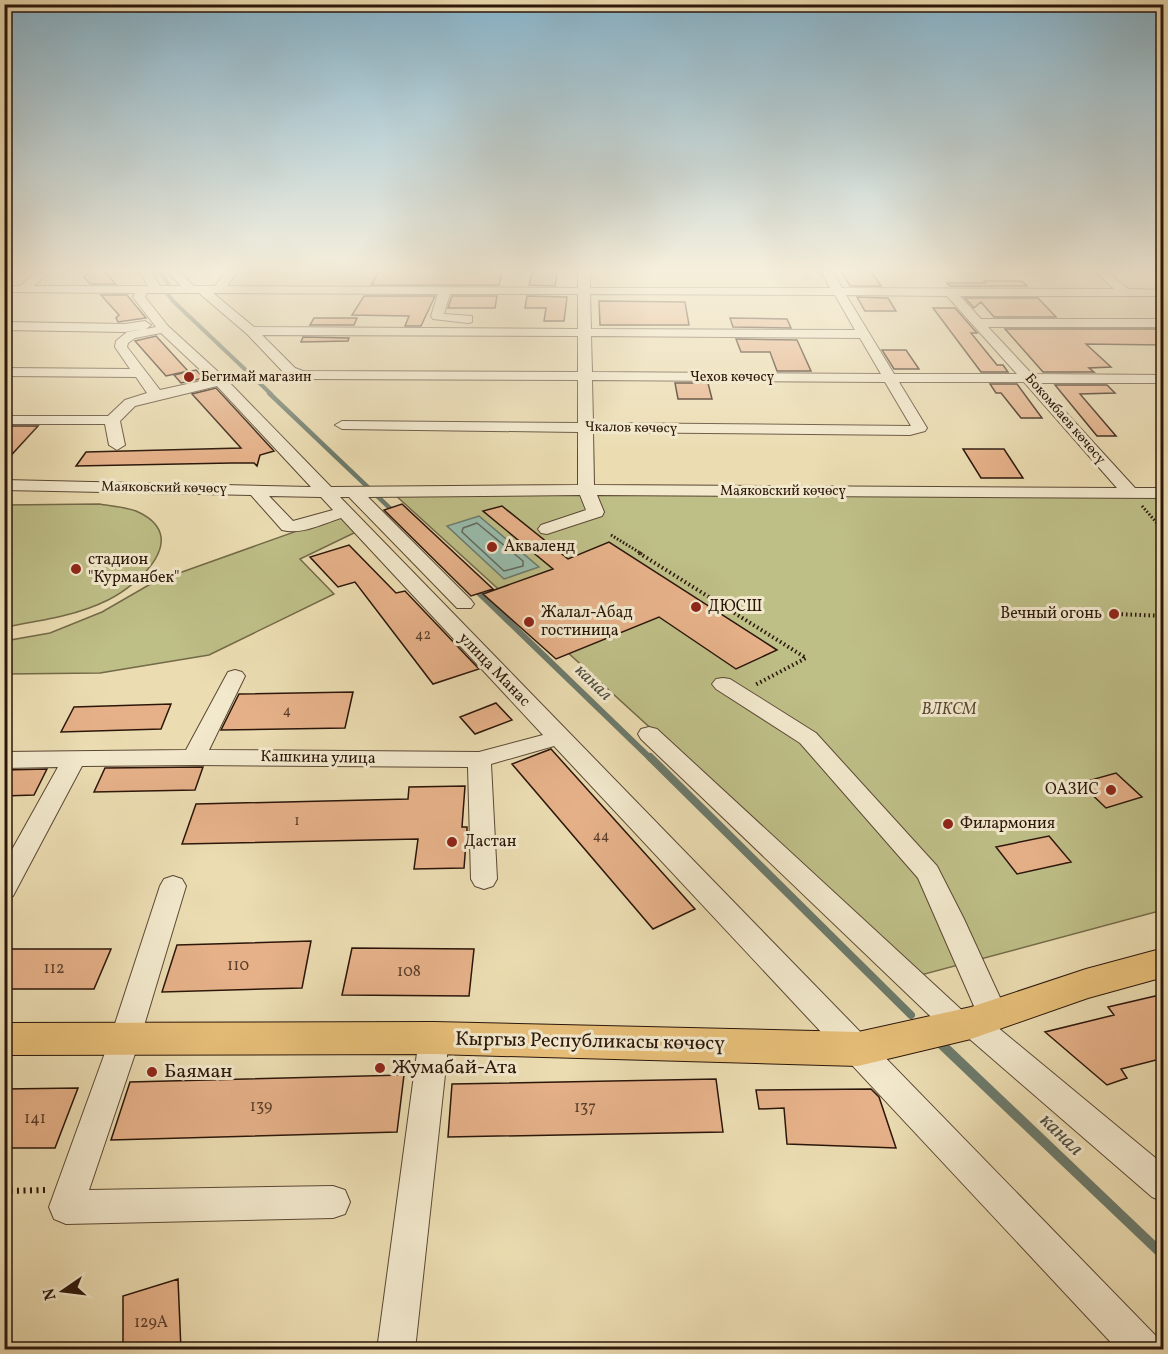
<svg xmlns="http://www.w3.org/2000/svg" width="1168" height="1354" font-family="Vollkorn,serif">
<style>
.green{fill:#bebe87;stroke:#746a48;stroke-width:1.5}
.water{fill:#98bcad;stroke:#6c7a6c;stroke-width:1.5}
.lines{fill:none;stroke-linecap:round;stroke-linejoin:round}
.shore{stroke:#62695c;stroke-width:1.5}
.stream-far4{stroke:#6c7a6c;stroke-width:4}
.stream-far3{stroke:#6c7a6c;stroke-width:4.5}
.stream-far2{stroke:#6c7a6c;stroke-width:6}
.stream-far1{stroke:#6c7a6c;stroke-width:8}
.stream{stroke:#6c7a6c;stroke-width:10}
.building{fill:#e6b189;stroke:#2b160a;stroke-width:1.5}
.minor-casing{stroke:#5b4834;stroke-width:2}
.major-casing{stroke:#2b160a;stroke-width:2}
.path-far2{stroke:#2b160a;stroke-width:3;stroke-dasharray:1.5 2;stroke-linecap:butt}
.path-far1{stroke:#2b160a;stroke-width:4;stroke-dasharray:1.5 3;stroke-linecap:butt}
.path{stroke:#2b160a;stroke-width:6;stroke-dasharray:2 4.5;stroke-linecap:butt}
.minor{fill:#f2e8cc;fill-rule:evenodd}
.major{fill:#e6be78;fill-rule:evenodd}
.poi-dot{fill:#8f2418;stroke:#f2e8cc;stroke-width:2}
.labels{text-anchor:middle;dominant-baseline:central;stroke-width:6;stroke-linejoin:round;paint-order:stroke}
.far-poi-label{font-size:14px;fill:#2b160a;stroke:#f2e8cc;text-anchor:start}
.far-street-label{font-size:14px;fill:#2b160a;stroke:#f2e8cc}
.number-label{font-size:14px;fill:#5a3d2a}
.poi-label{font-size:16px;fill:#2b160a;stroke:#f2e8cc;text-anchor:start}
.street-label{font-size:16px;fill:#2b160a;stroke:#f2e8cc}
.park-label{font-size:16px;font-style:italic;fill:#574830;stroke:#f2e8cc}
.near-number-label{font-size:16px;fill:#5a3d2a}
.water-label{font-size:18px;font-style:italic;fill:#515043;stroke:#f2e8cc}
.near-street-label{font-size:20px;fill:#2b160a;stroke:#f2e8cc}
.near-poi-label{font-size:20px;fill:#2b160a;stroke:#f2e8cc;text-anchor:start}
.near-water-label{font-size:21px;font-style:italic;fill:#515043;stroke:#f2e8cc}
</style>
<rect width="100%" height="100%" fill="#ebdcb1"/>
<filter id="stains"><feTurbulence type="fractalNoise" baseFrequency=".00333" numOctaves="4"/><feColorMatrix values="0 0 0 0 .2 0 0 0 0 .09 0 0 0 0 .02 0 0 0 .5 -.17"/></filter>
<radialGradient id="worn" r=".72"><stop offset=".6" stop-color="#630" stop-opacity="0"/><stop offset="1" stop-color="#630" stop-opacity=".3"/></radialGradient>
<path class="green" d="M393 493 1163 497V910L921 975Z
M99 504C111 506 125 507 136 511 193 536 140 584 108 600 76 616 39 621 5 627V505Z
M339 516 356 532 300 559 334 594 209 655 100 673 5 674V641L50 633 102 612 154 582Z"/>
<path class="water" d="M479 516 539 567 504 579 447 526Z"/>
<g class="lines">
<path class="shore" d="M477 523 523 561V566L504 571 462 532 463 528Z"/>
<path class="stream-far4" d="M158 268 168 284 167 293 173 301 271 394"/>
<path class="stream-far3" d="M269 393 395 513"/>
<path class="stream-far2" d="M474 588 651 759"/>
<path class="stream-far1" d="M650 757 911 1015"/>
<path class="stream" d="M938 1041 1164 1256"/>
</g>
<path class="building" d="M533 268H558L555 286 529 285Z
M839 268 871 271 881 286H850Z
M92 269H102L116 284H90L84 277Z
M380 270H502L499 285H371Z
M984 281H1022L1027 286H950L947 283H985Z
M101 295H127L146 318 118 322 116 318 119 315Z
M364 296H435L421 326H405L409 316 352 315Z
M452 296H497L495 308H448Z
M527 296 567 297 564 321H544L546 308H525Z
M857 297 888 298 896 311H865Z
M965 298H1038L1056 317H994L981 302 974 308Z
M599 301 685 302 689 325H600Z
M933 308H955L977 333H971L997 365H1003L1008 372H981Z
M314 318H357L354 325H310Z
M730 318 787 319 791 328 733 327Z
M1005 329H1164V345L1086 344 1111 367 1089 368 1094 372H1043Z
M156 336 188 371 166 376 135 341Z
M303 337 349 338 348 341 301 342Z
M736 339 797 340 811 371H777L770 352H741Z
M882 350H906L919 369H894Z
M196 370 204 378 181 383 174 375Z
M675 383H708L712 399H678Z
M990 384H1017L1042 418H1021L1001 393H996Z
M1055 385H1107L1115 393 1080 394 1116 436H1097Z
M216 388 274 451 260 455 257 466 254 463H232L76 466 86 452 241 448 192 394Z
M4 426H38L4 463Z
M963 449H1004L1023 478H981Z
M402 504 493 589 471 596 384 510Z
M502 506 568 559 609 542 777 650 736 669 659 617 556 659 483 594 553 569 483 511Z
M349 545 396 593 405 591 479 669 433 684 355 582 338 587 310 557Z
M353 692 345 728 221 730 239 694Z
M496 703 512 720 475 734 460 717Z
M171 704 161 729 61 732 74 707Z
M551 749 695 909 653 929 512 764Z
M203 767 195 790 94 792 105 768Z
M47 769 34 795 4 796V770Z
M1116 773 1142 797 1106 808 1080 783Z
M465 786 462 827H467V830L464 868 414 869 418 839 182 844 196 804 408 799 409 787Z
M1049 836 1071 862 1017 874 996 847Z
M311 941 302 988 162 992 177 945Z
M352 948 474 949 469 996 342 995Z
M4 949H111L94 989H4Z
M1164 994V1058L1121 1069 1127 1078 1107 1085 1045 1032 1114 1015 1108 1007Z
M404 1075 397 1132 111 1140 130 1082Z
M716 1079 723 1132 448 1137 452 1084Z
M78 1088 55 1148H4V1089Z
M871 1089 879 1097 896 1148 787 1144 784 1108 759 1109 756 1090Z
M178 1279 181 1350H123V1296Z"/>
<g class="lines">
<g class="minor-casing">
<path id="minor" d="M41 268H53L34 286H148L138 268H149L160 286H181L164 268H175L194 286H215L229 268H240L227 286 578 288V268H590V288H830L819 268H830L842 288 1114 289 1091 268H1103L1128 289 1164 290V296H960L981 319H1164L1163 327H988L1032 374 1164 375V383H1039L1135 488H1164V498L597 495 604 512 602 516 547 534 541 533 538 529 541 525 586 510 580 495 368 497 471 600 474 604 471 608H457L349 497H340L1157 1337 1163 1350H1118L554 746 491 764 497 879 493 886 484 889 475 886 471 879 468 767 194 765 82 766 13 896 4 899V864L58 767 4 768V752L186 750 228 672 235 670 242 672 245 676 209 750 479 752 543 735 341 518C322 524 302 535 282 530L251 495 4 490V480L311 487 217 386 135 406 120 421 125 445 117 450 109 445 105 424H4V416H108L125 400 147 393 136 377 4 376V368L130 369 115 347 116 341 127 332 144 329 125 332 4 330V322L125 324 145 321 151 325 146 329 156 327 133 297 135 293 4 292V286H20ZM147 293H199L247 334 285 374 301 379 578 380V423L342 421 335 425 342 429 578 432V485L331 487 225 378 168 326 145 297ZM213 293 438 294 431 316 433 319 468 323 472 322V316L444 314 450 294H578V329L254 327ZM590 294 835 295 855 330 591 329ZM846 295 947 296 1017 374H894ZM161 333 210 379 160 390 127 347 128 343 135 338ZM262 335 578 336V372L303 371 295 368ZM591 336 860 338 881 374 592 372ZM592 380 885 382 911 426 593 423ZM899 382H1024L1117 488 594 485 593 432 910 435 925 431 927 428ZM269 496 321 497 333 510 293 521Z
M723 678 730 679 816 733 937 866 964 919 1008 1015 1003 1024 996 1026 1164 1165V1202L1152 1197 965 1035 959 1037 949 1034 641 739 638 734 641 729 649 727 657 729 965 1013 971 1011 977 1013 918 878 800 743 716 689 712 684 716 679Z
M173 876 182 879 186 886 140 1039 89 1190 333 1186 345 1190 350 1202 345 1214 333 1218 66 1224 54 1219 49 1207 110 1039 160 886 164 879Z
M434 1025 445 1029 449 1038 415 1350H377L419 1038 423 1029Z"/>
</g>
<g class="major-casing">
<path id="major" d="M1164 948V977L1088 998 971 1039 858 1066 434 1054 4 1055V1023L434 1022 858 1032 971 1007 1086 969Z"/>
</g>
<path class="path-far2" d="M1142 506 1164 531
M611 535 642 554"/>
<path class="path-far1" d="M639 553 806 658 755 685
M1117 614 1164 616"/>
<path class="path" d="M4 1191 46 1190"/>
<use href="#minor" class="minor"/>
<use href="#major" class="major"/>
</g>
<linearGradient id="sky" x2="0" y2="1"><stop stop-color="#88b7d0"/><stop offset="0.59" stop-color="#f6efdc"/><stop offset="1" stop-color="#f6efdc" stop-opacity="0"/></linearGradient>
<rect width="1168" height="458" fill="url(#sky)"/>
<g class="poi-dot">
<circle cx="189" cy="377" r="6"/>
<circle cx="492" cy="547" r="6"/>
<circle cx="76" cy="569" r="6"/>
<circle cx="696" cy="607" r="6"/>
<circle cx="1114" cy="614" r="6"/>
<circle cx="529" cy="622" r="6"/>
<circle cx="1111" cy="790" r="6"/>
<circle cx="948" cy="824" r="6"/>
<circle cx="452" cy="842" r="6"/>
<circle cx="380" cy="1068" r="6"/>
<circle cx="152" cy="1072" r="6"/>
</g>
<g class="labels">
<g class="far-poi-label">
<text x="201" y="377">Бегимай магазин</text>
</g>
<g class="far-street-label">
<text x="732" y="377">Чехов көчөсү</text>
<text transform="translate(1065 419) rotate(49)">Бокомбаев көчөсү</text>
<text transform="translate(631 428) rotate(1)">Чкалов көчөсү</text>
<text transform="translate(164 488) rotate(1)">Маяковский көчөсү</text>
<text x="783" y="491">Маяковский көчөсү</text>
</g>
<g class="number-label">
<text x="423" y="635">42</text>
<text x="287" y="711">4</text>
<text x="297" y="821">1</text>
<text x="601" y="836">44</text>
</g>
<g class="poi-label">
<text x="504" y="547">Акваленд</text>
<text x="88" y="560">стадион<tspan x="88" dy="18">"Курманбек"</tspan></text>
<text x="708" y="607">ДЮСШ</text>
<text x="541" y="613">Жалал-Абад<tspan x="541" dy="18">гостиница</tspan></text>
<text x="1102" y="614" text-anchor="end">Вечный огонь</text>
<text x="1099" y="790" text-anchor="end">ОАЗИС</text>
<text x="960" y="824">Филармония</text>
<text x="464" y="842">Дастан</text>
</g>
<g class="street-label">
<text transform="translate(494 670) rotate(46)">улица Манас</text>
<text transform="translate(318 758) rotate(1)">Кашкина улица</text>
</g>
<g class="park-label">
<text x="949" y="710">ВЛКСМ</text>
</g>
<g class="near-number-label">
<text x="238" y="966">110</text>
<text x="54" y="969">112</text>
<text x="409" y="972">108</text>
<text x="261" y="1107">139</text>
<text x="585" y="1108">137</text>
<text x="35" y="1119">141</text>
<text x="151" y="1323">129А</text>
</g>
<g class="water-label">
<text transform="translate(593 683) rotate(44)">канал</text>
</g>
<g class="near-street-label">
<text transform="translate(590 1042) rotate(1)">Кыргыз Республикасы көчөсү</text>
</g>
<g class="near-poi-label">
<text x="392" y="1068">Жумабай-Ата</text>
<text x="164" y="1072">Баяман</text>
</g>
<g class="near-water-label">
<text transform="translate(1061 1135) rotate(44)">канал</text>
</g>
</g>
<rect width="1168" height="1354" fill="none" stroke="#ebdcb1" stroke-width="24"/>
<rect x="6" y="6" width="1156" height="1342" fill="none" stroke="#2b160a" stroke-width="3"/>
<rect x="12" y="12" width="1144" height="1330" fill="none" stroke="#2b160a" stroke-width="1.5"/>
<g transform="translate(63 1291) rotate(256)" stroke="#f2e8cc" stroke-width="4.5" paint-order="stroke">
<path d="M0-4.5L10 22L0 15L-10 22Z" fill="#2b160a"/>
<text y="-9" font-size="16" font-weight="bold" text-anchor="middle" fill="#2b160a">N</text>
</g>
<rect width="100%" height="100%" filter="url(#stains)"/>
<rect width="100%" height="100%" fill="url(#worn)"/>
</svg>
